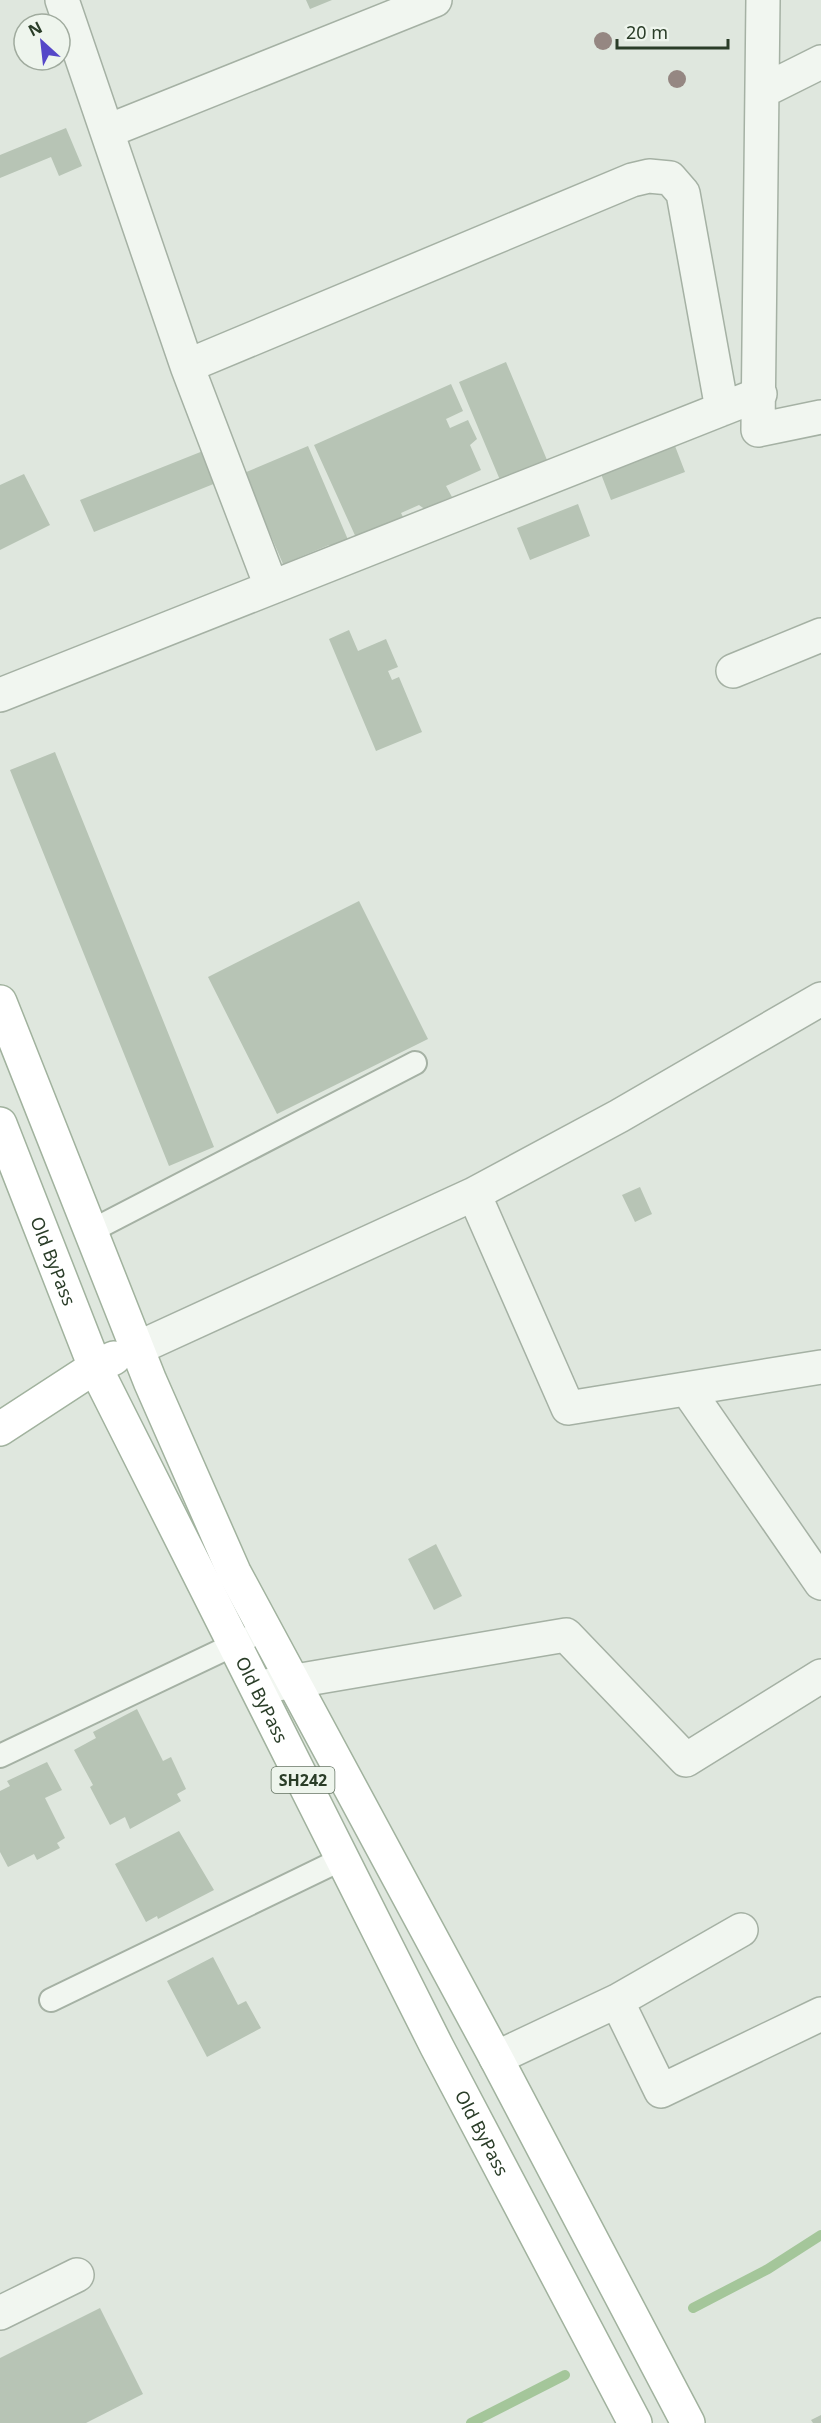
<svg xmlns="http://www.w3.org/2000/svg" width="821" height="2423" font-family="'Noto Sans',sans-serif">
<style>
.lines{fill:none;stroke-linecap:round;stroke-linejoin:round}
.stream{stroke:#a4c69a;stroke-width:10}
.building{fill:#b7c4b5}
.lane-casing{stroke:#a5b1a4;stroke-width:26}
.street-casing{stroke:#a5b1a4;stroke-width:36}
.primary-casing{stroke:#a1b29e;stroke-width:36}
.lane{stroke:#f1f6f0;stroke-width:22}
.street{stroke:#f1f6f0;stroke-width:33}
.primary{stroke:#fff;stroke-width:33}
.tree{fill:#958782}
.labels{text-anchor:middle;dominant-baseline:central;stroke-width:6;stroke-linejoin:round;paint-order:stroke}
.shield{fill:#eef5ed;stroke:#657463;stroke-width:1.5}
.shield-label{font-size:16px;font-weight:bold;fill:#2a3d28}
.street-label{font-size:18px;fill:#2a3d28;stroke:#eef5ed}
</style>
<rect width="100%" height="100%" fill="#dfe7de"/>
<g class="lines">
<path class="stream" d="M693 2308 768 2269 821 2235
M471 2423 565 2375"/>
</g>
<path class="building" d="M306 0H332L310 9Z
M66 128 82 166 59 176 51 157 0 178V155Z
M506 362 547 460 500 480 459 382Z
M451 384 463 411 446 419 450 428 468 420 477 439 470 445 481 470 446 486 452 497 442 501 445 506 430 513 419 505 401 513 405 521 358 542 314 445Z
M308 446 349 542 336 548 329 545 283 564 244 473Z
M675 446 685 472 611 500 601 474Z
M208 449 221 481 94 532 80 500Z
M24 474 50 525 0 550V485Z
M578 504 590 536 530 560 517 528Z
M349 630 358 651 386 639 398 667 388 671 392 680 399 677 422 732 376 751 329 639Z
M55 752 214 1147 169 1166 10 770Z
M359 901 428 1039 277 1114 208 977Z
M640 1187 652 1214 635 1222 622 1195Z
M436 1544 462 1596 434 1610 408 1559Z
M137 1709 163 1761 171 1757 186 1789 177 1794 181 1801 130 1829 125 1817 110 1825 90 1787 93 1785 74 1750 96 1738 93 1732Z
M47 1762 62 1790 45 1798 65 1838 57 1843 60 1848 37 1860 34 1854 8 1867 0 1852V1791L10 1786 7 1781Z
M179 1831 214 1890 158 1919 157 1916 146 1922 115 1864Z
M213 1957 238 2005 246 2001 261 2028 207 2057 167 1981Z
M100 2308 143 2394 86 2423H0V2358Z
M821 2415V2423H813L811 2420Z"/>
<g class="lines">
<g class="lane-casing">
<path id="lane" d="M91 1231 415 1063
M0 1756 248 1638
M51 2000 342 1859"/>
</g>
<g class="street-casing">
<path id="street" d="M62 0 187 366 271 586
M763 0 758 430 821 417
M763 91 821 62
M108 131 435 0
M187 366 632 180 649 176 670 178 683 193 722 409
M733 671 821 635
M0 695 760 394
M474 1194 568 1408 821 1367
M138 1348 474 1194 619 1116 821 999
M687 1389 821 1583
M266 1686 566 1635 686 1760 821 1676
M617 2001 661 2091 821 2014
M496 2058 617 2001 741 1930
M0 2313 77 2275"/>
</g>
<g class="primary-casing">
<g id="primary">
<path d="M0 1002 150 1381 234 1572 496 2058 688 2423"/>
<path id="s1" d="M0 1124 95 1367 437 2047 635 2423"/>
<path d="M0 1429 95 1367 114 1358"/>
</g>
</g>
<use href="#lane" class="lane"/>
<use href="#street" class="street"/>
<use href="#primary" class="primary"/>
</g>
<g class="tree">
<circle cx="603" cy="41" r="9"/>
<circle cx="677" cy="79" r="9"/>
</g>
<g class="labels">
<rect class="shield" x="271.5" y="1767" width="63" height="26" rx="4.5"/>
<g class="shield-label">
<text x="303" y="1780">SH242</text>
</g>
<g class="street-label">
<text stroke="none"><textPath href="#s1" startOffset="147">Old ByPass</textPath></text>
<text stroke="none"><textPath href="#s1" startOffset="633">Old ByPass</textPath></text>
<text stroke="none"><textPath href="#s1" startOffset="1119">Old ByPass</textPath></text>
</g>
</g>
<g transform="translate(42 42) rotate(333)"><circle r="28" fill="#eef5ed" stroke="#a0ab9e" stroke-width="1.5"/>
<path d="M0-4.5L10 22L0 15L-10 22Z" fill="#5547c8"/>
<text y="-9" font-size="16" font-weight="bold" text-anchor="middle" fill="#2a3d28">N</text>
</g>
<path d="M617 39v9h111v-9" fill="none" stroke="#2a3d28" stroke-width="3"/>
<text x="626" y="39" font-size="18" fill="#2a3d28" stroke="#eef5ed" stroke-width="4.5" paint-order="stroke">20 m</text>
</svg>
